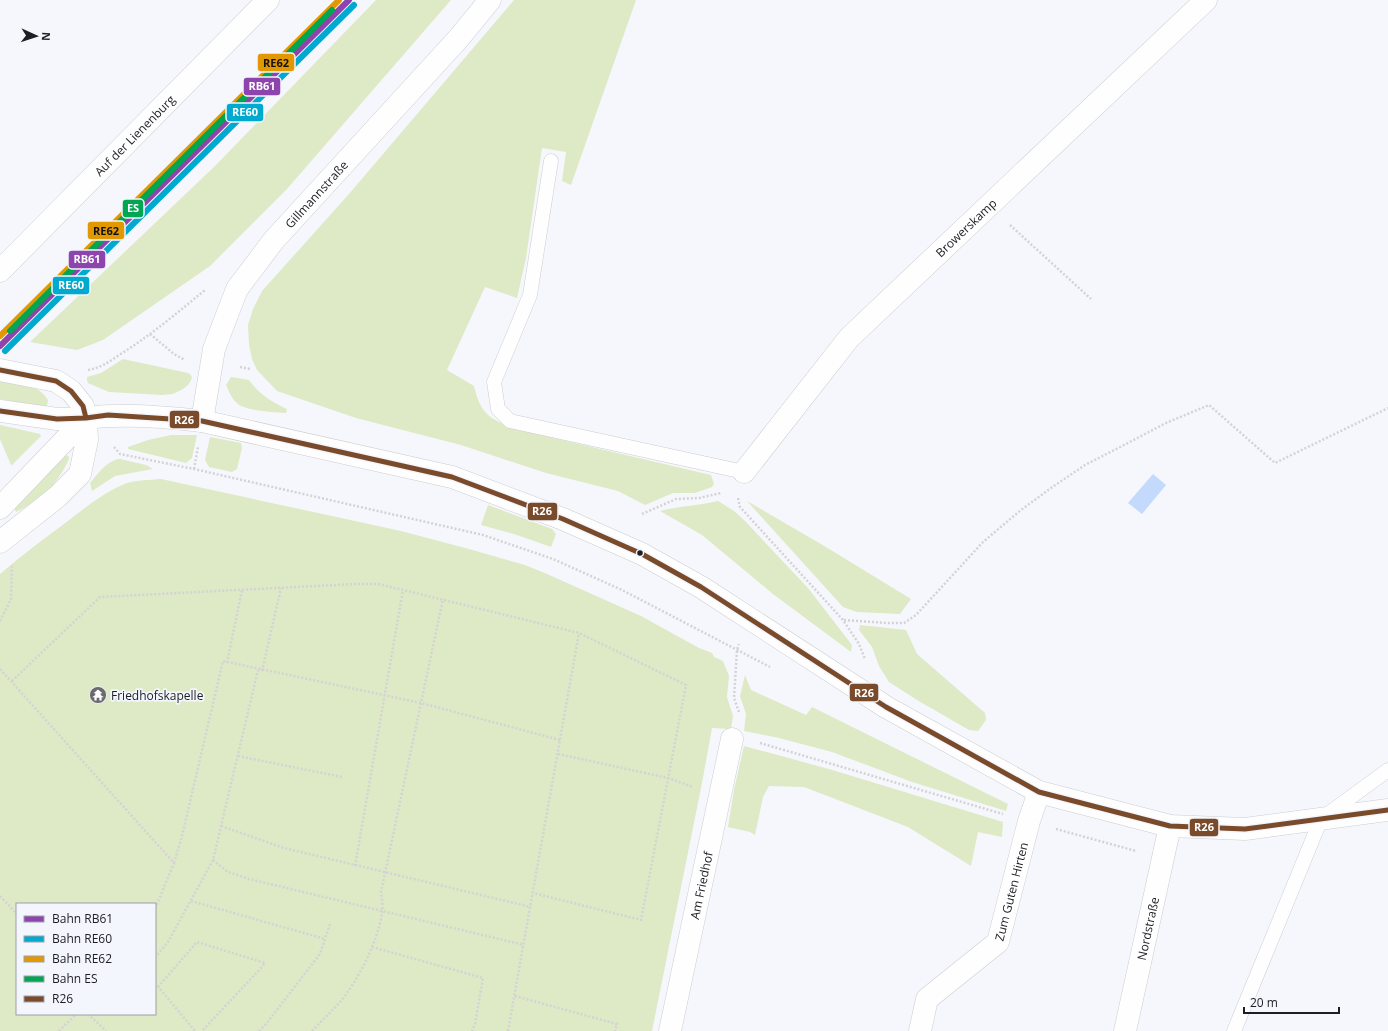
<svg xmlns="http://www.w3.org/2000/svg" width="1388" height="1031" font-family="'Open Sans',sans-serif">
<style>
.green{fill:#dee9c5;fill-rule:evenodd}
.water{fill:#c3dafd}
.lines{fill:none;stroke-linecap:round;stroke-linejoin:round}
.service-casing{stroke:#cccdd1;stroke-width:15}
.minor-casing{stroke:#cccdd1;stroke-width:23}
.tertiary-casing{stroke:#cccdd1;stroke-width:23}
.path{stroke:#d3d3d5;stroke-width:2.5;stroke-dasharray:2 2;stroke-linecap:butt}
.service{stroke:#fefeff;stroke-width:14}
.minor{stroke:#fefeff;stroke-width:22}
.tertiary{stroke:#fefeff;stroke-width:22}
.bus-1-casing{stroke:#f4f6fe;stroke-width:8}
.bus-1{stroke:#7a4b2a;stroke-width:5}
.rail-1-casing{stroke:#f4f6fe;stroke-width:9}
.rail-2-casing{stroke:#f4f6fe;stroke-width:9}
.rail-3-casing{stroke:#f4f6fe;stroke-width:9}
.rail-4-casing{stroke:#f4f6fe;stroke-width:9}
.rail-1{stroke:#8e44ad;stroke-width:6}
.rail-2{stroke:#00a9ce;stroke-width:6}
.rail-3{stroke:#e19803;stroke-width:6}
.rail-4{stroke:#00a651;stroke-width:6}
.bus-dot{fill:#1d1e22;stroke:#f4f6fe;stroke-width:1.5}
.labels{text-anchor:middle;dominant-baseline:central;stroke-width:3.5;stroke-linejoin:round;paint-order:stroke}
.street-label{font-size:12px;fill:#1d1e22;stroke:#f4f6fe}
.poi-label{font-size:12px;fill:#1d1e22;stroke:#f4f6fe;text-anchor:start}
.line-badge{stroke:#f4f6fe;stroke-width:1.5}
.badge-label{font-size:11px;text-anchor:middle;font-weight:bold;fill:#fff}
.pale-badge-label{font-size:11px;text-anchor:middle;font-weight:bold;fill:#111}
</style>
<rect width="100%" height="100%" fill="#f6f7fc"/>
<path class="green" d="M376 0H451L287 189 210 266 103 340 77 350 30 342 215 166Z
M514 0H636L571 185 562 181 566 152 542 148 526 258 517 298 485 287 447 370 474 386C481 415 489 418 515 429L711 475 714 484 712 487 695 493H673L645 505 618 491 546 473 461 445 356 418 277 391 257 370 252 359 249 344 248 325 253 309 262 291 349 194Z
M123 359 188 373 191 375 192 378 189 384 183 389 173 394 162 395 109 392 88 383 87 380V377L101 373Z
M231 377 249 380C259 394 271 402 287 409L286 413C274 412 247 411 238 404 232 399 229 392 226 385Z
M0 379C17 382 39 384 48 400L47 406 43 409 0 399Z
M0 425 40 434 41 436 12 465H11L0 439Z
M171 435H197L192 458 186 463 128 449V447L148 440Z
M210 437 241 443 242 448 237 469 232 472 209 467 205 460Z
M66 455 69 457V459C57 485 41 500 16 512L14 507 64 456Z
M120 459 146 465 153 469 115 476 92 491 90 483C98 474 107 460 120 459Z
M161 479 401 531 469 549 525 565 547 574 641 616 699 648 712 653 714 657 723 661 729 676 727 697 733 716 731 729 712 728 702 783 652 1031H0V574C22 555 45 538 68 521 86 507 106 491 127 483 138 480 149 480 161 479ZM17 904H155V1014H17Z
M718 501 734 511 744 520 808 588 852 645 851 652 773 594 702 535 660 511C679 506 698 506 718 501Z
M747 501 826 547 911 599 900 614 857 612 843 607Z
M488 505 552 529 556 534 551 547 517 535 481 525Z
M860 625 906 630 917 654 985 713 986 720 978 731 969 730 917 700 889 682 879 666 872 647 859 630Z
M745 675 751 690 806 715 812 707 1008 804 1006 811 912 782 832 752 779 738 744 731 746 714 740 696Z
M744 746 829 769 1003 822 1002 837 978 832 971 866 908 827 804 787 769 786 763 797 755 835 750 832 728 827 734 790Z"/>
<path class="water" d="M1153 474 1166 485 1142 514 1128 503Z"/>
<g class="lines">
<g class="service-casing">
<path id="service" d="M551 161 530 295 494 382 498 409 510 421 744 472
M1234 1031 1321 819 1388 770"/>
</g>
<g class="minor-casing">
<g id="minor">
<path id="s1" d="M0 271 268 0"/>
<path d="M86 418C124 413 164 417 202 421L452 477 563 519 642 554 701 587 886 707 1039 792 1170 826 1245 829 1388 810"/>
<path id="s2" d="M202 421 214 349 237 289 274 240 458 39 490 0"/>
<path id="s3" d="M744 472 849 338 1206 0"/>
<path id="s4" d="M670 1031 732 739"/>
<path id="s5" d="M920 1031 927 999 998 942 1029 821 1039 792"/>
<path id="s6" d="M1125 1031 1170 826"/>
</g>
</g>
<g class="tertiary-casing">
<path id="tertiary" d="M0 370 56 381 71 391 83 406 86 418 87 440 80 474 57 497 0 542
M0 411 57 419 86 418
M0 508 86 418"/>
</g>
<path class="path" d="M1010 225 1091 299
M150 334 174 354 185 360
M240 367 250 369
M88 370C100 368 109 362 119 355 150 336 177 313 205 290
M114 447 120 454 194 469 483 535 553 559 622 590 770 667
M194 469 198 447
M738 498 740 507 843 620 859 644 865 659
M642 514 676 499 699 498 721 493
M844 620 887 623H904L916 615 983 542 1021 510 1051 488 1085 465 1124 445 1166 423 1209 405 1275 463 1388 408
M0 621 11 599 12 566
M227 663 242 590
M0 669 174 863 155 909
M262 671 281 588
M12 681 100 597 355 584H378L403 590 579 633 686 685 641 920 533 893
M739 712 734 698 737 650 739 644
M760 743 1003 814
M558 754 668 778 693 787
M238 756 342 777
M221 826 284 848 531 907
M1056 829 1136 851
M213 860 228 872 249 879 524 945
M174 863 182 836 223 661 421 703 560 740
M355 866 403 590
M0 896 17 914
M191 901 325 939
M372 947 483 978 475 1024 472 1031
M155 958 168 942 213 860 258 670
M155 983 195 1031
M158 987 197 942 265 963 262 967 202 1031
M515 996 617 1024 615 1031
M88 1014 106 1031
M59 1031 76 1014
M259 1031 266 1024 320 954 330 924
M312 1031C321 1021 331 1012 340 1002 358 981 378 941 382 913 383 907 382 899 381 892L443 599
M508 1031 579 633"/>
<use href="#service" class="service"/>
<use href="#minor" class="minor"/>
<use href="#tertiary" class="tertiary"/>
<g class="bus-1-casing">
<path id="bus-1" d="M0 370 56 381 71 391 83 406 86 418
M0 411 57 419 86 418 108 415 202 421 452 477 563 519 642 554 701 587 886 707 1039 792 1170 826 1245 829 1388 810"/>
</g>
<use href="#bus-1" class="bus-1"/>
<g class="rail-1-casing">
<path id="rail-1" d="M0 346 349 0"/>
</g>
<g class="rail-2-casing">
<path id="rail-2" d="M5 351 354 5"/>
</g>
<g class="rail-3-casing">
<path id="rail-3" d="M0 336 339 0"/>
</g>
<g class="rail-4-casing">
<path id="rail-4" d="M10 331 332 10"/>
</g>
<use href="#rail-1" class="rail-1"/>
<use href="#rail-2" class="rail-2"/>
<use href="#rail-3" class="rail-3"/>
<use href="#rail-4" class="rail-4"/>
</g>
<defs>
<g id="temple-disc" transform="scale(0.9)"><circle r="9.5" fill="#696a6e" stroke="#f4f6fe"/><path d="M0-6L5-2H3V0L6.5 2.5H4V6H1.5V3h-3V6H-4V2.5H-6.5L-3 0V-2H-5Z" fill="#fff"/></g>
</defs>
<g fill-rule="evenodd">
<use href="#temple-disc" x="98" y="695"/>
</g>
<circle class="bus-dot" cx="640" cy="553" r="3.5"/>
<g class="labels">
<g class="street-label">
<text stroke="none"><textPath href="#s1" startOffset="191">Auf der Lienenburg</textPath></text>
<text stroke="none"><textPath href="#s2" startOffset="261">Gillmannstraße</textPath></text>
<text stroke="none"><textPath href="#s3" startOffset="331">Browerskamp</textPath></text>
<text stroke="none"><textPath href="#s4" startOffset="149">Am Friedhof</textPath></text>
<text stroke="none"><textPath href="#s5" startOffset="176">Zum Guten Hirten</textPath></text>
<text stroke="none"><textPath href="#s6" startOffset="105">Nordstraße</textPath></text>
</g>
<g class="poi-label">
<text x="111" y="695">Friedhofskapelle</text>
</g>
</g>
<g class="line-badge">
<rect x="257" y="53" width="38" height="19" rx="4" fill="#e19803"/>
<rect x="243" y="77" width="38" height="19" rx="4" fill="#8e44ad"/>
<rect x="226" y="103" width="38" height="19" rx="4" fill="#00a9ce"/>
<rect x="122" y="199" width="22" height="19" rx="4" fill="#00a651"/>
<rect x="87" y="221" width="38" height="19" rx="4" fill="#e19803"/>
<rect x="68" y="250" width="38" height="19" rx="4" fill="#8e44ad"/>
<rect x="52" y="276" width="38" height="19" rx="4" fill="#00a9ce"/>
<rect x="169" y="410" width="31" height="19" rx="4" fill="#7a4b2a"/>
<rect x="527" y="502" width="31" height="19" rx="4" fill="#7a4b2a"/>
<rect x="849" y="683" width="30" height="19" rx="4" fill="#7a4b2a"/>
<rect x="1189" y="818" width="30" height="19" rx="4" fill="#7a4b2a"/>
</g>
<g class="badge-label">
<text x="262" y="90">RB61</text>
<text x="245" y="116">RE60</text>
<text x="133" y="212">ES</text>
<text x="87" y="263">RB61</text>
<text x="71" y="289">RE60</text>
<text x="184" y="424">R26</text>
<text x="542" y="515">R26</text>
<text x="864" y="697">R26</text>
<text x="1204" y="831">R26</text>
</g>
<g class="pale-badge-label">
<text x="276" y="67">RE62</text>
<text x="106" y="235">RE62</text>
</g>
<rect x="16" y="903" width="140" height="112" fill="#f4f6fe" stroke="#9ea0a6"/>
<rect x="24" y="916" width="20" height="6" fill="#8e44ad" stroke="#9ea0a6"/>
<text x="52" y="923" font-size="12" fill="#1d1e22">Bahn RB61</text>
<rect x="24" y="936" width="20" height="6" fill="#00a9ce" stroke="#9ea0a6"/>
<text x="52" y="943" font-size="12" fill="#1d1e22">Bahn RE60</text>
<rect x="24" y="956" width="20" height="6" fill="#e19803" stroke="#9ea0a6"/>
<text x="52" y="963" font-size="12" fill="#1d1e22">Bahn RE62</text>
<rect x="24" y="976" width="20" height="6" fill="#00a651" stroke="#9ea0a6"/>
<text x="52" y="983" font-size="12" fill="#1d1e22">Bahn ES</text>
<rect x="24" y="996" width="20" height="6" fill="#7a4b2a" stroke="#9ea0a6"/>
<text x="52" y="1003" font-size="12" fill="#1d1e22">R26</text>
<g transform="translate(36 36) rotate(93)" stroke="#f4f6fe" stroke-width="3" paint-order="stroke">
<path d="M0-3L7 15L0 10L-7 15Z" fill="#1d1e22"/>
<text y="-6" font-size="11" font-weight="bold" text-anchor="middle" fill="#1d1e22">N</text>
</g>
<path d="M1244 1007v6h95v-6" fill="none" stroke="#1d1e22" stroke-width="2"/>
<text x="1250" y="1007" font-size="12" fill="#1d1e22" stroke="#f4f6fe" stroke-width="3" paint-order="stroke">20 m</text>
</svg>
